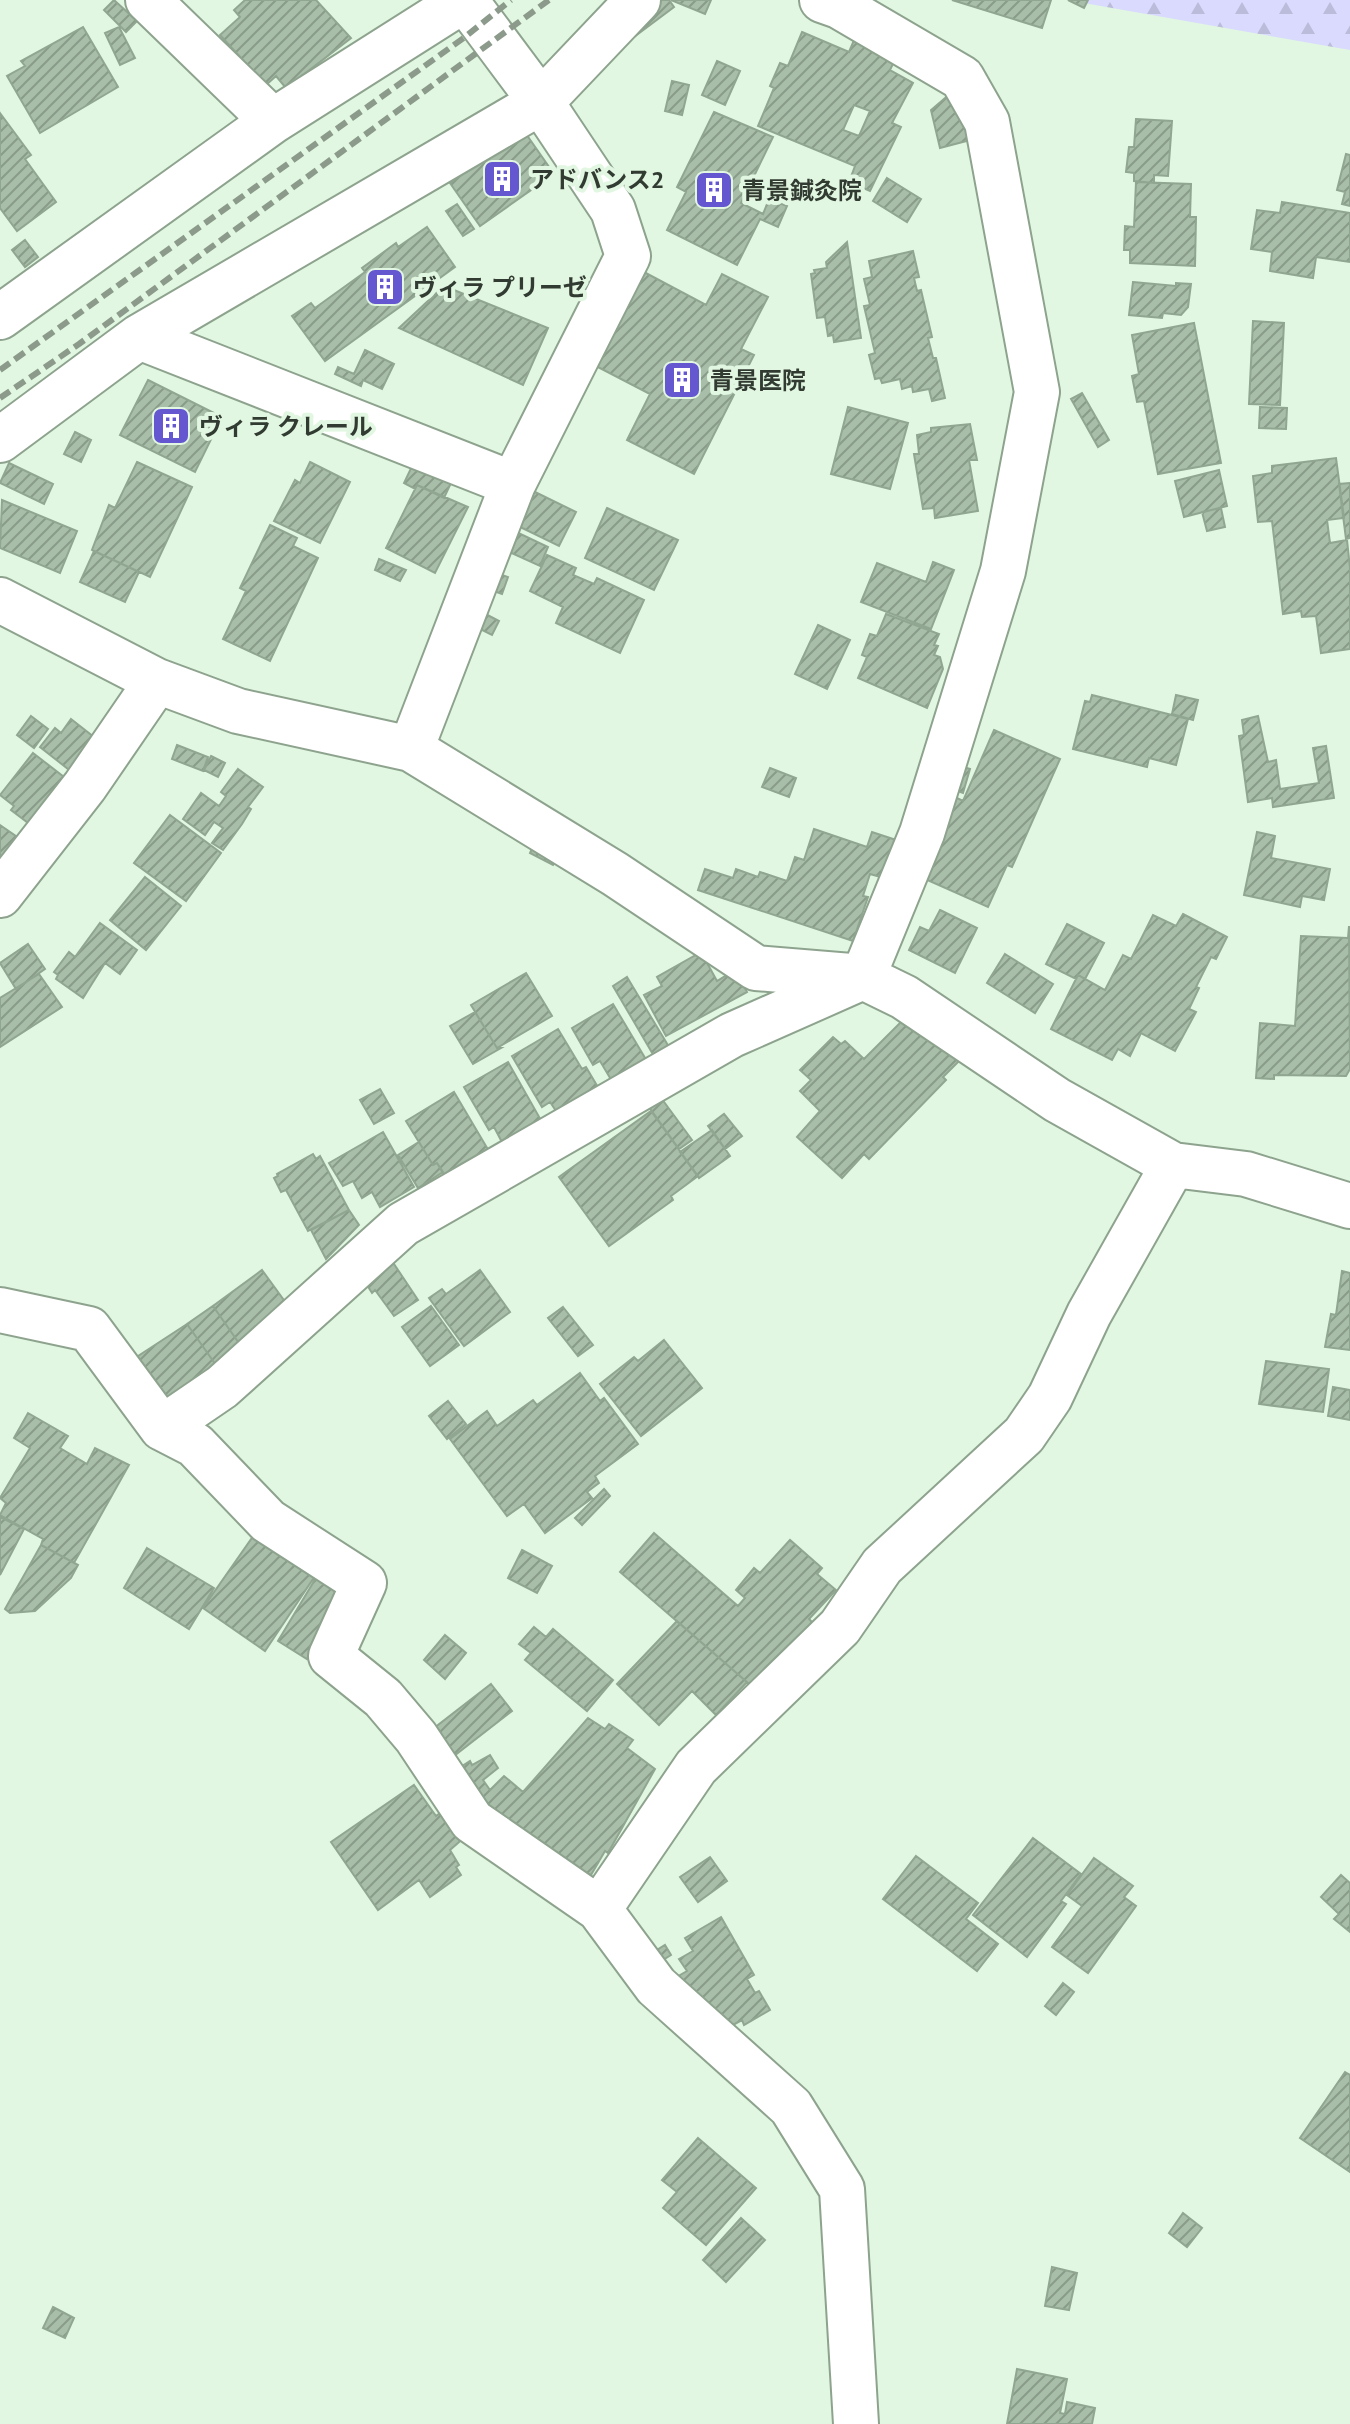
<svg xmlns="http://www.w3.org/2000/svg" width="1350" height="2424" font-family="'PT Sans','Noto Sans JP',sans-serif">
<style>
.forest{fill:url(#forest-firs)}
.building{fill:url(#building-hatch);stroke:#91a691;stroke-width:2;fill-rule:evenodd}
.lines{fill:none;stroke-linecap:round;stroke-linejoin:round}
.minor-casing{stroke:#8ea38e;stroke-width:48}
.minor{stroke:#fff;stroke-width:44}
.rail{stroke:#8b9a8b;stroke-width:6;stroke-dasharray:12 6;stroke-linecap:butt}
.labels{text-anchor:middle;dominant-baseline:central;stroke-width:8;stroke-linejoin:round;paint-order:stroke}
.poi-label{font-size:24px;font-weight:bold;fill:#323b32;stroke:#e1f7e1;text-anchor:start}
</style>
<defs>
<pattern id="forest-firs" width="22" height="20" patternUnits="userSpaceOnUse" patternTransform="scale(2)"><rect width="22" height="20" fill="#d9dafe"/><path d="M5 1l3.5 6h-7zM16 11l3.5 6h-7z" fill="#bbbcda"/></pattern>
<pattern id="building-hatch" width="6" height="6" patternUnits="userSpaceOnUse" patternTransform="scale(2)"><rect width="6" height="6" fill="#a8bea8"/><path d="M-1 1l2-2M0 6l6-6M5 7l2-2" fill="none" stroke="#899c89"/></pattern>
</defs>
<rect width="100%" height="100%" fill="#e1f7e1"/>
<path class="forest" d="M1078 0H1350V50L1078 2Z"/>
<path class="building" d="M114 0 137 21 126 32 104 10Z
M245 0H316L351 38 286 88 276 76 266 85 220 35 240 17 234 10Z
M659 0H669L674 7 622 46Z
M671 0H711L705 14Z
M952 0H1051L1042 28Z
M1068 0H1088L1084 8Z
M83 27 118 87 40 133 7 76 25 66 21 61Z
M119 27 135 58 120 65 105 33Z
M802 32 849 52 857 33 899 51 890 70 913 83 892 123 901 127 870 191 849 182 855 166 758 126 774 88 770 86 780 63 788 66ZM854 105 870 111 859 136 843 130Z
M717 61 740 71 725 105 702 95Z
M672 81 689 85 682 115 665 111Z
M952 92 974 139 940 148 931 110Z
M714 112 773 137 741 203 763 214 769 199 787 206 778 227 760 219 737 265 667 230 686 192 677 187Z
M0 113 31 155 25 159 56 202 17 231 0 208Z
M1136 119 1172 121 1168 176 1154 175V183L1134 181V173L1126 172 1129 147H1134Z
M524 131 554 174 480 226 450 183Z
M1346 154 1350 155V206L1342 204 1345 192 1337 190Z
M887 178 921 199 907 222 873 201Z
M1136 182 1191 184 1190 217H1196L1195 266 1130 263V250H1124L1125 226 1134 227Z
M1282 202 1350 213V262L1316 257 1313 278 1270 271 1272 252 1251 249 1257 210 1280 213Z
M457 204 474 229 463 236 446 211Z
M427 227 455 267 325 361 292 316 311 303 315 308 365 272 362 268 396 243 398 247Z
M25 240 38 257 25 267 12 250Z
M847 242 861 338 834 342 833 335 828 336 825 317 817 318 811 274 815 273 814 270 827 268 826 262Z
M913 251 919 277 914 278 917 291 921 290 932 337 928 338 933 358H936L945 398 932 401 929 389 913 392 912 386 902 389 900 379 882 383 880 378 875 379 869 355 875 353 864 306 870 305 864 279 872 277 869 261Z
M642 271 706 305 722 274 768 297 741 349 754 355 694 474 627 440 650 394 594 365Z
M1133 282 1176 286V283L1191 284 1188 307 1181 315 1163 313 1162 318 1129 315Z
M444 286 548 328 523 385 399 328Z
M1253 321 1284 323 1280 405 1249 404Z
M1194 323 1221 463 1158 474 1144 401 1137 402 1132 376 1139 374 1132 335Z
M365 350 394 364 382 389 363 380 361 386 335 374 338 367 354 374Z
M148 380 222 417 195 472 120 435Z
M1082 393 1109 440 1098 447 1071 399Z
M848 407 908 423 890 489 831 474Z
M1260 407 1287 408 1286 429 1259 428Z
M970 424 977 460H969L978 511 935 518 934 508 923 509 914 454H919L917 435 931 432V428Z
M75 432 91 440 81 462 64 454Z
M1336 458 1344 518 1327 520 1330 543 1347 540 1350 568V649L1321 653 1316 616 1302 617 1301 611 1283 614 1272 521 1258 522 1253 476 1272 473V466Z
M137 462 192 487 150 577 92 550 109 505 115 508Z
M310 462 350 482 320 543 274 521 295 480 300 483Z
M9 463 53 484 44 504 0 483Z
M413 464 451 483 444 498 417 485 415 489 404 483Z
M1219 470 1227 506 1184 517 1175 481Z
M1350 483V538L1346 539 1339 484Z
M417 485 468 507 435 573 386 548Z
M533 491 576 512 559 546 516 525Z
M2 500 77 531 60 573 0 548Z
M607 508 678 540 654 590 585 558Z
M1221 508 1225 527 1207 531 1202 512Z
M270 525 297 538 293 546 318 558 270 661 223 639 246 591 240 588Z
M512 530 548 547 540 566 503 549Z
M94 551 139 572 125 602 80 582Z
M547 555 576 568 573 575 594 584 597 578 644 600 620 653 556 623 563 607 530 591Z
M379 559 406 570 400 581 375 570Z
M933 562 954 570 931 629 861 602 877 563 926 582Z
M488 570 508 577 502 594 482 587Z
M474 608 499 621 492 635 466 622Z
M886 614 939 634 934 645 938 646 934 655 940 657 943 669 927 708 858 678 867 657 862 655 870 634 877 636Z
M818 625 850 640 827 689 795 674Z
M1092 695 1188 719 1176 765 1149 758 1147 767 1073 749 1085 701 1090 702Z
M1176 695 1198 700 1193 720 1172 714Z
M31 716 48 729 34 748 17 735Z
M1258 716 1268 762 1276 760 1280 789 1319 783 1313 748 1326 746 1334 798 1273 807 1272 798 1248 802 1239 736 1244 735 1242 720Z
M71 719 113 752 87 784 40 747 55 728 61 733Z
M994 730 1060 759 1012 867 1007 865 988 907 916 875 951 795 963 801Z
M177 745 208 757 203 771 172 759Z
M33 753 86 794 36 829 11 810 14 806 0 795Z
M211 756 225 763 218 777 204 770Z
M953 764 970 769 963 793 946 787Z
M770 768 796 778 789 797 762 787Z
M238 769 263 787 248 807 251 809 242 824 223 850 212 843 223 828 214 822 205 835 183 819 201 793 219 806 226 796 221 792Z
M170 815 221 853 186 901 134 863Z
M0 825 23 841 0 866Z
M814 829 867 847 872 832 896 840 884 878 870 874 863 896 868 897 853 941 698 890 705 869 733 878 736 869 758 877 760 872 787 881 795 857 804 860Z
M1257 832 1275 836 1271 858 1330 869 1324 900 1302 896 1300 907 1244 895Z
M534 844 558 856 553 865 530 853Z
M145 877 181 906 146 950 110 920Z
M940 910 977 928 955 973 909 950 920 927 929 931Z
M1183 914 1227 937 1216 959 1211 957 1196 987 1199 988 1189 1009 1196 1012 1175 1051 1141 1033 1130 1056 1118 1049 1112 1060 1051 1029 1078 975 1105 990 1123 955 1131 959 1153 915 1176 926Z
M100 923 137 950 120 974 105 963 83 998 56 979 58 975 54 972 69 952 75 957Z
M1067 924 1104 943 1085 979 1078 975 1076 979 1046 964Z
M1349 926 1350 1069 1346 1076 1274 1075V1079L1256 1078 1260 1023 1295 1026 1301 936 1348 938Z
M28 944 45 969 16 989 0 963Z
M701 952 717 981 735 970 747 992 666 1036 644 995 662 986 657 977Z
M1005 954 1053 984 1035 1013 987 983Z
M526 973 552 1016 497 1048 471 1005Z
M39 974 62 1007 0 1047V998Z
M627 977 669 1047 654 1056 613 986Z
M922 1001 972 1048 943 1077 946 1080 869 1159 864 1154 842 1178 797 1137 820 1111 800 1091 811 1080 800 1070 833 1037 841 1044 845 1041 864 1059Z
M613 1004 648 1063 613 1083 600 1061 593 1065 572 1028Z
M475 1012 497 1048H501L473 1064 450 1026Z
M558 1029 582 1069 586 1067 599 1089 558 1114 550 1102 542 1107 512 1056Z
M508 1062 542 1122 503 1144 494 1127 489 1130 464 1087Z
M380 1089 394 1113 374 1124 360 1100Z
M656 1091 692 1140 679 1149 644 1100Z
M454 1092 490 1153 446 1178 437 1163 433 1165 406 1121Z
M651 1111 698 1176 671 1196 673 1200 609 1246 559 1177Z
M724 1114 742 1136 725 1149 708 1126Z
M712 1130 730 1156 699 1178 680 1152Z
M383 1132 414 1187 380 1207 372 1192 362 1198 353 1181 343 1186 329 1163Z
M419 1142 433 1165 437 1163 443 1172 418 1188 398 1155Z
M313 1154 316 1159 320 1156 349 1210 308 1231 286 1190 281 1192 274 1178 278 1176 277 1174Z
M349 1210 359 1225 326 1259 311 1230Z
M390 1258 418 1300 394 1316 375 1290 372 1293 362 1277Z
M262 1270 286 1303 264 1319 270 1326 241 1346 213 1306Z
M480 1270 510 1312 464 1346 429 1298 442 1289 446 1294Z
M1342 1271 1350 1273V1350L1325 1347 1331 1314 1336 1315Z
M213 1306 241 1346 216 1365 187 1324Z
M431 1306 459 1345 430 1366 402 1327Z
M563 1307 593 1345 578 1356 548 1318Z
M187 1324 216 1365 174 1400 157 1396 132 1360Z
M664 1340 702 1388 641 1436 600 1384 634 1357 638 1361Z
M1266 1361 1329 1369 1323 1412 1259 1404Z
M580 1373 600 1401 604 1398 638 1444 595 1476 599 1483 587 1492 592 1498 545 1533 524 1504 507 1516 450 1439 487 1411 497 1426 533 1400 537 1405Z
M1333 1387 1350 1390V1420L1328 1416Z
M448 1401 466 1424 447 1439 429 1416Z
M28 1413 68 1436 60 1448 87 1464 95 1448 129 1465 74 1563 41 1545 43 1539 0 1515 6 1503 0 1498 30 1448 14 1438Z
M604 1489 610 1496 582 1525 575 1518Z
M0 1517 24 1529 0 1575Z
M654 1533 738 1606 745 1598 736 1590 754 1568 760 1573 790 1540 822 1568 817 1574 836 1590 809 1619 813 1623 755 1689 620 1572Z
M254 1535 315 1576 265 1651 203 1608Z
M41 1545 78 1565 71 1578 35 1611 10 1613 5 1609Z
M147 1548 214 1588 189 1629 124 1588Z
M522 1550 552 1566 537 1593 508 1578Z
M322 1568 351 1586 307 1659 278 1641Z
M677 1621 747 1682 716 1715 692 1691 659 1725 617 1684Z
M534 1627 546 1637 553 1629 613 1680 587 1711 525 1660 531 1653 519 1644Z
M445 1635 466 1653 445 1679 424 1660Z
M491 1684 512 1711 450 1759 429 1732Z
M588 1718 605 1729 609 1724 633 1740 627 1748 655 1769 608 1853 605 1851 591 1875 541 1853 479 1810 456 1770 470 1761 472 1765 490 1755 498 1768 483 1780 490 1790 504 1776 523 1792Z
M414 1785 436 1816 448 1807 467 1835 450 1850 459 1865 456 1867 461 1875 430 1897 419 1880 378 1910 331 1842Z
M1033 1838 1081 1874 1061 1901 1066 1904 1027 1957 973 1915Z
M916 1856 978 1903 966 1919 998 1944 977 1971 883 1899Z
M710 1857 727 1881 698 1902 680 1877Z
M1094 1858 1133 1886 1124 1897 1136 1906 1088 1973 1052 1947 1082 1906 1067 1895Z
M1341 1875 1350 1883V1932L1334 1919 1339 1914 1321 1897Z
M721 1917 754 1975 747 1979 755 1993 759 1991 770 2010 744 2025 742 2020 722 2031 675 1978 687 1971 679 1959 693 1951 685 1938Z
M665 1945 671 1955 658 1963 652 1953Z
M1063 1983 1074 1992 1056 2015 1045 2006Z
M1345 2072 1350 2075V2172L1300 2138Z
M698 2138 756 2188 706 2245 663 2208 677 2192 662 2180Z
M1183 2213 1202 2228 1187 2247 1169 2233Z
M741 2218 765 2240 726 2282 703 2260Z
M1052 2267 1077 2273 1069 2310 1045 2306Z
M53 2307 74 2318 65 2338 43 2328Z
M1017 2369 1067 2379 1060 2413 1065 2414 1067 2402 1095 2408 1092 2424H1007Z"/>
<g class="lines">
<g class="minor-casing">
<path id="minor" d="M148 0 273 121
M0 317 273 121 464 0
M139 337 513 484
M0 440 139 337 541 102 638 0
M0 600 157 681 238 711 411 749 615 874 756 968 863 977 904 997 1057 1100 1173 1165 1246 1174 1350 1206
M411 749 513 484 628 256 613 210 541 102 465 0
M0 895 85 786 157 681
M0 1310 89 1329 162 1428 195 1445 268 1521 364 1583 331 1656 383 1698 416 1737 472 1821 599 1909 656 1986 791 2107 842 2189 856 2424
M162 1428 222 1387 403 1224 732 1035 863 977 922 833 1003 571 1037 392 987 122 962 78 839 6 822 0
M599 1909 696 1767 840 1627 882 1566 1024 1435 1050 1397 1089 1314 1173 1165"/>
</g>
<use href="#minor" class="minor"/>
<path class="rail" d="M0 370 465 37 511 0
M0 398 79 344 549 0"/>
</g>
<defs>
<g id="building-square" transform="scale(2)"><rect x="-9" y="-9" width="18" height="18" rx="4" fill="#6557d0" stroke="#e1f7e1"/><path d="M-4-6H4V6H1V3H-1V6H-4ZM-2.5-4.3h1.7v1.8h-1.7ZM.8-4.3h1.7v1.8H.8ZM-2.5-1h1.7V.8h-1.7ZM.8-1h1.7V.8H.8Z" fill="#fff"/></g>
</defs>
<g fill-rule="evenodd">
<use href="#building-square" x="502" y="179"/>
<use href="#building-square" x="714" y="190"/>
<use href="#building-square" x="385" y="287"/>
<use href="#building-square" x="682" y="380"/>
<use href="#building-square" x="171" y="426"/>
</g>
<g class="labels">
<g class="poi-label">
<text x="530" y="179">アドバンス2</text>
<text x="742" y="190">青景鍼灸院</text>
<text x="413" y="287">ヴィラ プリーゼ</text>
<text x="710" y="380">青景医院</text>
<text x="199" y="426">ヴィラ クレール</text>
</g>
</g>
</svg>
